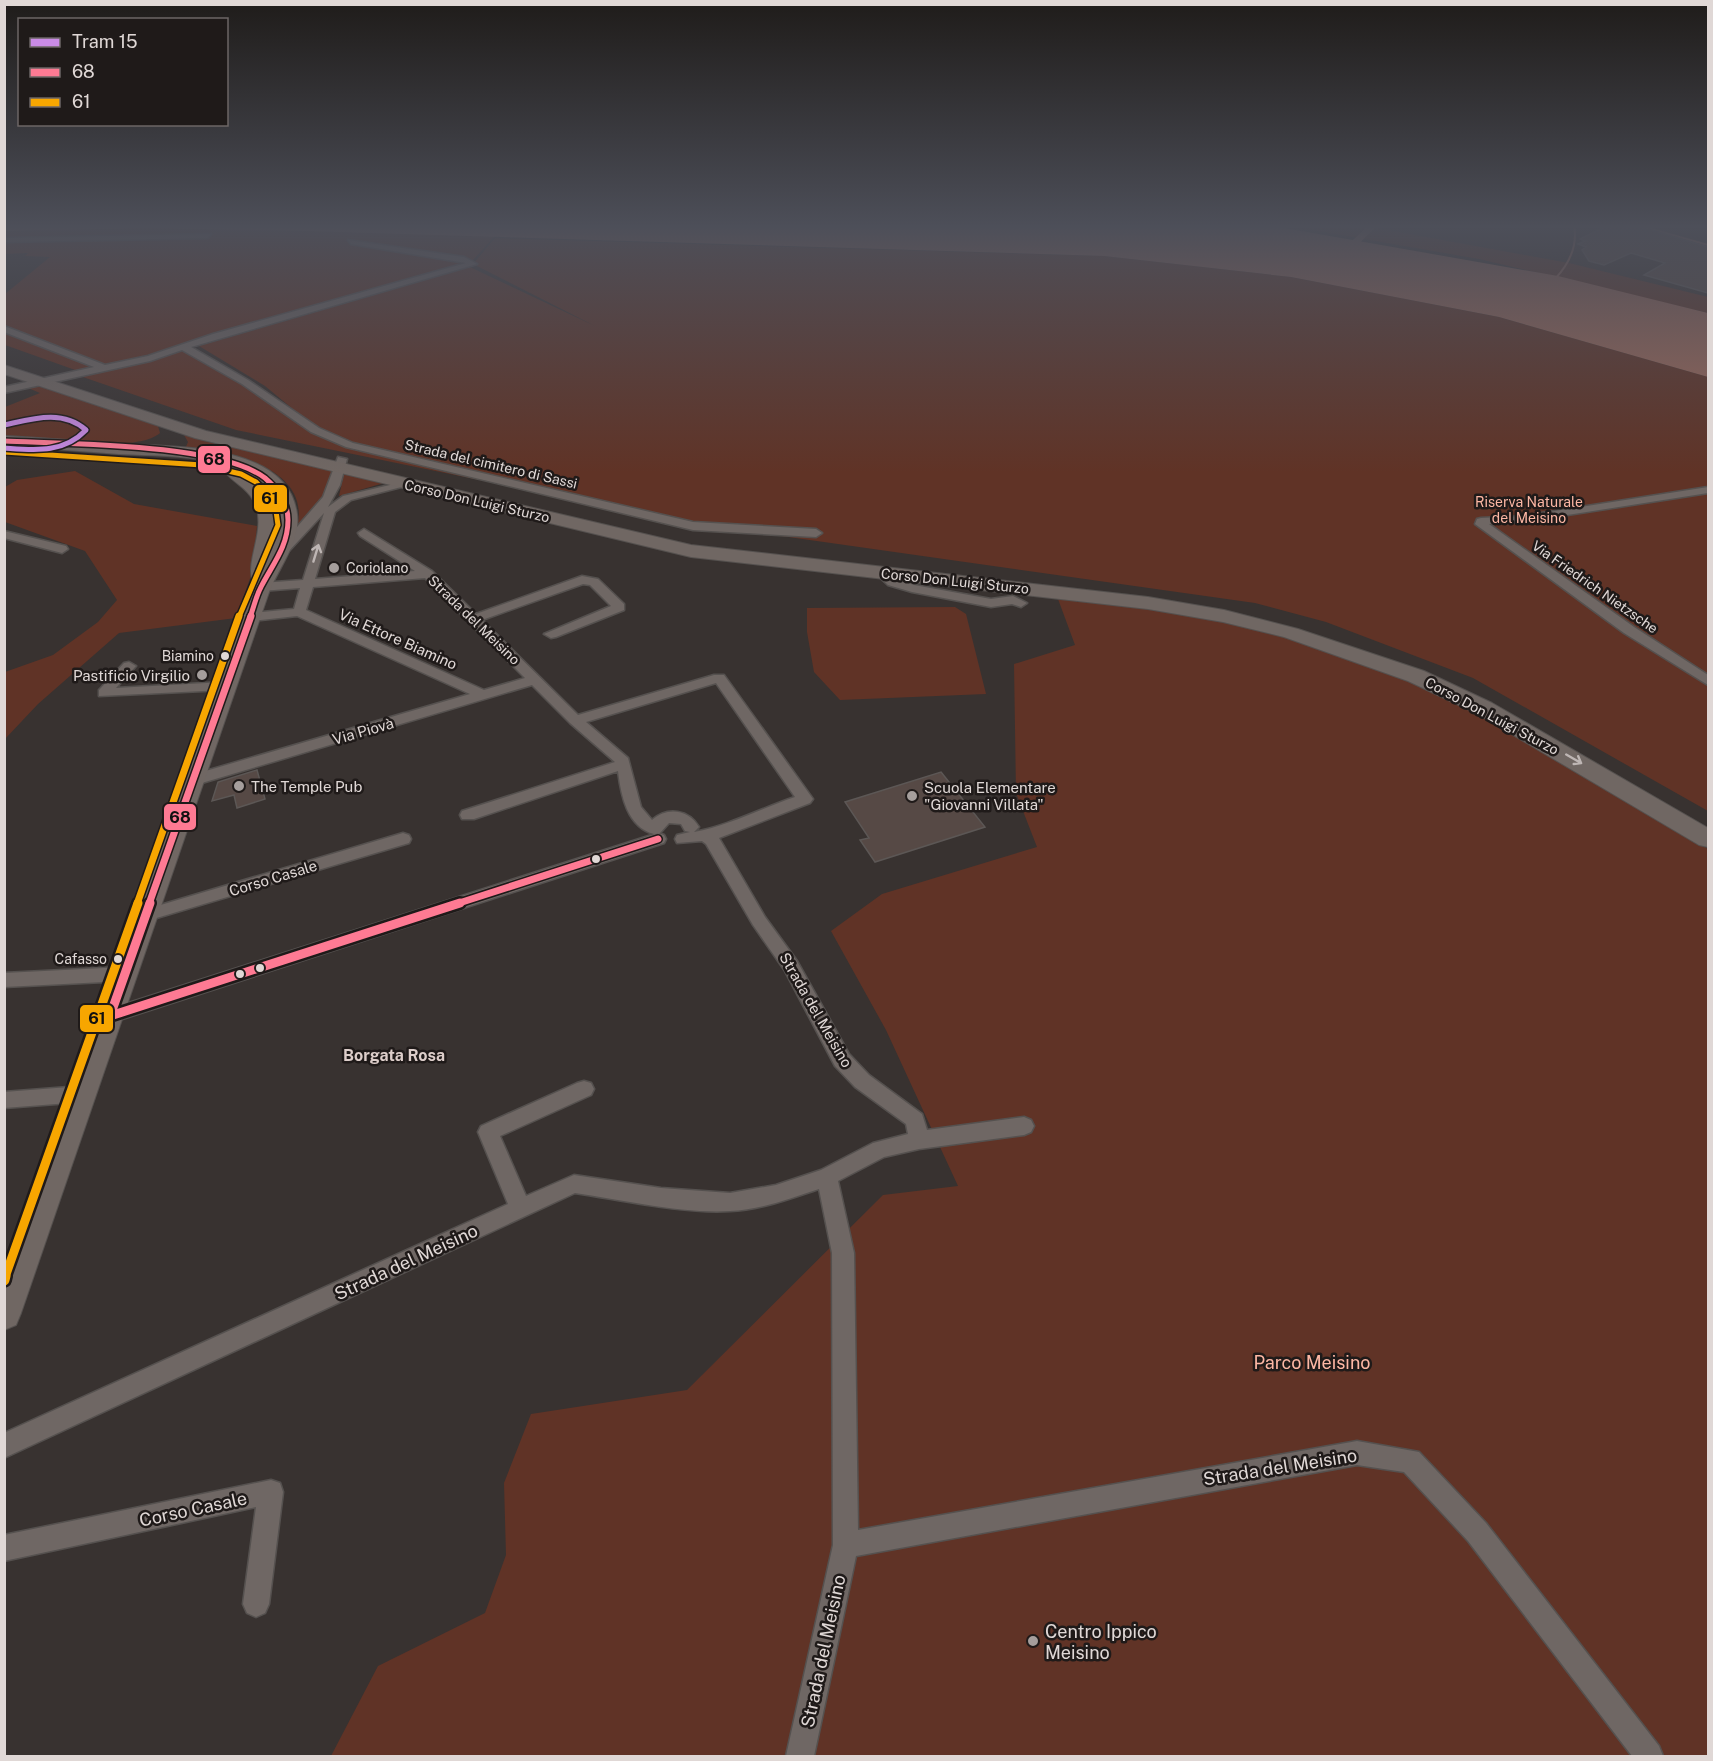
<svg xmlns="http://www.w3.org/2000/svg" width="1713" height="1761" font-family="'Public Sans',sans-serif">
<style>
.green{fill:#603326}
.water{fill:#9d695a}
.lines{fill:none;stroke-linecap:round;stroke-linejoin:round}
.stream{stroke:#9d695a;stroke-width:2}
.canal{fill:#9d695a;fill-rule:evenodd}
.building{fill:#564945;stroke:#5c5755;stroke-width:1.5}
.street-casing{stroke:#55514f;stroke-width:3}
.primary-casing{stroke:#55514f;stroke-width:2}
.street{fill:#6f6764;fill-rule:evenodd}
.primary{fill:#706763;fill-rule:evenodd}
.bus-1-far2-casing{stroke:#1f1a19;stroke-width:8}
.bus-1-far1-casing{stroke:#1f1a19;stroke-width:10}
.bus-1-casing{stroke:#1f1a19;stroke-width:14}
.bus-2-far3-casing{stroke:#1f1a19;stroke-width:8}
.bus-2-far2-casing{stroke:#1f1a19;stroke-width:10}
.bus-2-far1-casing{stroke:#1f1a19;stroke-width:14}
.bus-2-casing{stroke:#1f1a19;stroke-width:16}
.bus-1-far2{stroke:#fe7a93;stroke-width:5}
.bus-1-far1{stroke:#fe7a93;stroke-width:7}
.bus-1{stroke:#fe7a93;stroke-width:9}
.bus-2-far3{stroke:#f7a600;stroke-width:5}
.bus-2-far2{stroke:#f7a600;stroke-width:7}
.bus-2-far1{stroke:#f7a600;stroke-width:9}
.bus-2{stroke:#f7a600;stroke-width:11}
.tram-1-casing{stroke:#1f1a19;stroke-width:8}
.tram-1{stroke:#ca8be6;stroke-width:5}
.oneway{stroke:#beb6b4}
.poi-dot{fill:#a59e9c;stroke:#1f1a19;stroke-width:2}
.bus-dot{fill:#e0d8d6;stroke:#1f1a19;stroke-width:2}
.labels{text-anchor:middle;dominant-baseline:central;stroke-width:5;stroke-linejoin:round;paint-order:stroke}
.far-street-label{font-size:14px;fill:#e0d8d6;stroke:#1f1a19}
.far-park-label{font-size:14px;fill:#fdb7a4;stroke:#1f1a19}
.far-poi-label{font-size:14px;fill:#e0d8d6;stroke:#1f1a19;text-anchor:start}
.bus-label{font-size:14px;fill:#e0d8d6;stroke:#1f1a19;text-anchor:end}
.street-label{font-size:15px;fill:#e0d8d6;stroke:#1f1a19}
.poi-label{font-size:15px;fill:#e0d8d6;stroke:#1f1a19;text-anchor:start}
.neighbourhood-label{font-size:16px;font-weight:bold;fill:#ddceca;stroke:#1f1a19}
.near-street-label{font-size:18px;fill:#e0d8d6;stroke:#1f1a19}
.near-park-label{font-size:18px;fill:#fdb7a4;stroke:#1f1a19}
.near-poi-label{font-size:18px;fill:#e0d8d6;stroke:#1f1a19;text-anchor:start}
.line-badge{stroke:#1f1a19;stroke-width:2}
.pale-badge-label{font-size:16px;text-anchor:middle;font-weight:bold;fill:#111}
</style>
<rect width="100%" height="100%" fill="#383230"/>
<path class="green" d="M84 225 496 235 473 260 151 354 78 371 5 345V294L50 257 25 256 28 253 5 254 4 228Z
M1284 225 1377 228 1569 263 1708 297V313L1479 259Z
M495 238 1104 256 1291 277 1499 317 1708 377V811L1473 678 1326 622 1255 603 690 523 236 430 80 376 185 350 242 382 317 429 265 386 199 346 470 267 595 326 473 264Z
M38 385 158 426 160 433C137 454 37 439 5 436V407L40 393 26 387Z
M184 435 332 471 323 496 303 522 298 523C308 466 226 451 185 449L188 442Z
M75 471 134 504 257 526 253 570 236 618 119 633 38 704 5 739V672L53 655 98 622 117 600 85 551 5 522V487L17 480Z
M344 474 384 483 339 496Z
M1058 599 1120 603 1246 625 1371 664 1485 714 1708 849V1756H331L378 1666 485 1613 506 1555 504 1483 531 1414 687 1390 883 1195 958 1186 886 1030 831 931 882 894 1037 847 1016 793 1014 664 1075 645Z
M955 607 966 614 986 694 840 700 814 672 807 632V608Z"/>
<path class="water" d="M5 225H1267L1558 276 1708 313V377L1499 317 1291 277 1104 256 307 231 147 228 5 231Z"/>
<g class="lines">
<path class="stream" d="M1637 225 1708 245
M1555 279C1569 264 1578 246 1574 225"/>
<path class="canal" d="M1369 225H1378L1345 257H1339V253Z"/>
</g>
<path class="building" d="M1609 225H1635L1708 247V293L1644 275 1665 263 1631 253 1604 265 1589 261 1582 250 1586 247 1578 244 1585 241 1580 239Z
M257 770 265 799 237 808 234 795 212 801 218 782Z
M941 772 985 827 875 862 860 840 869 838 845 802Z"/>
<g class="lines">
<g class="street-casing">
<path id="street" d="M211 234 208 238 4 242V238Z
M348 240 464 257 477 264 191 347 248 380 319 428 353 443 693 522 816 529 822 533 816 537 693 530 346 447 311 432 242 384 182 350 150 361 4 393V387L94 367 4 332V326L105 365 148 356 213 334 466 263 351 244Z
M338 457 347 459 340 485 328 507 343 496 407 481 413 484 351 500 335 512 315 579 415 571 360 536 358 533 364 529 432 571 476 614 582 576 598 579 624 604V610L556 637 551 638 544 634 611 606 590 585 583 584 482 620 578 715 714 675H724L813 799 810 803 719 838 765 917 797 961 849 1054 869 1075 922 1114 927 1130 1024 1117 1031 1120 1034 1126 1031 1132 1024 1135 919 1149 884 1157 838 1181 854 1253 858 1530 1357 1441 1419 1452 1486 1523 1659 1746 1663 1756H1632L1468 1541 1404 1472 1357 1465 856 1556 814 1756H786L833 1545 832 1253 819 1189C791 1198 761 1210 730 1211 684 1214 622 1200 575 1193L4 1458V1433L508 1204 478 1132 481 1126 577 1083 584 1081 591 1083 594 1089 591 1095 500 1136 526 1196 574 1175 661 1188 730 1193 776 1185 821 1170 873 1143 908 1134 906 1124 855 1087 835 1066 785 971 753 925 706 844 702 841 677 843 675 839 677 835 690 832 685 831 681 824 669 823 660 833 654 834C627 827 621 795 618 771L474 819H462L460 815 462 811 615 762 570 723 532 685 195 785H185L182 781 185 777 470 694 297 616 251 621 245 617 251 613 294 609 300 588 261 591 255 587 261 583 303 580 324 513 288 552 278 549 323 497ZM425 578 525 678 484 690 306 610 313 587ZM716 683 795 797C762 808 728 826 694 832L699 827C689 810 668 806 652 820L641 807 628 758 586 722Z
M1708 487V493L1523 522 1489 524 1634 627 1708 675V685L1624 633 1475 524 1477 519 1481 518 1523 516Z
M4 531 66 546 68 549 62 553 4 538Z
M880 568 896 579 914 585 991 599 1013 596 1027 603 1021 607 1012 604 991 607 912 592 888 585 874 572Z
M129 662 136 666 116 688 224 682 231 686 224 690 99 696V690L124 663Z
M403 833 409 835 411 839 409 843 143 922 137 920 135 916 137 912Z
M658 833 664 835 666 839 664 843 110 1023 104 1021 101 1016 104 1011 110 1009Z
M124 967 130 969 133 974 130 979 124 981 4 987V973Z
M82 1086 89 1088 92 1094 89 1100 82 1102 4 1108V1092Z
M271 1480 280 1483 283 1492 269 1604 265 1613 256 1617 247 1613 243 1604 256 1507 4 1561V1535Z"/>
</g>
<g class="primary-casing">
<path id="primary" d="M4 365 206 431 691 545 1148 597 1224 610 1298 629 1424 671 1492 703 1708 828V847L1699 845 1476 713 1408 681 1284 637 1223 622 1148 609 691 557 195 438 4 374Z
M4 436C43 438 81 441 119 444 172 447 288 442 297 514 301 543 277 569 268 595L21 1313 16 1325 4 1330V1264L253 583C244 559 269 528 253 500 247 488 234 483 226 473L229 469C249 465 271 494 275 511 278 520 277 530 276 540 303 451 171 457 119 454 81 451 43 448 4 446Z"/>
</g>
<use href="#street" class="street"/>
<use href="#primary" class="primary"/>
<g class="bus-1-far2-casing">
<path id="bus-1-far2" d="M4 441C64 444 219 443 265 478 278 489 288 502 288 520 288 547 272 565 261 587 256 596 254 607 250 617"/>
</g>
<g class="bus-1-far1-casing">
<path id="bus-1-far1" d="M149 904 251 616
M456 904 658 839"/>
</g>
<g class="bus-1-casing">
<path id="bus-1" d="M110 1016 150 903
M110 1016 460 903"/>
</g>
<g class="bus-2-far3-casing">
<path id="bus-2-far3" d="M4 452 202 465 241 474 256 482 275 504 278 525 239 617"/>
</g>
<g class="bus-2-far2-casing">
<path id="bus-2-far2" d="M137 904 239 616"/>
</g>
<g class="bus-2-far1-casing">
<path id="bus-2-far1" d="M5 1277 138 903"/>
</g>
<g class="bus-2-casing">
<path id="bus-2" d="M4 1280 5 1276"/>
</g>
<use href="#bus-1-far2" class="bus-1-far2"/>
<use href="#bus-1-far1" class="bus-1-far1"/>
<use href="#bus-1" class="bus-1"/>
<use href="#bus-2-far3" class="bus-2-far3"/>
<use href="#bus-2-far2" class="bus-2-far2"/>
<use href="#bus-2-far1" class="bus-2-far1"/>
<use href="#bus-2" class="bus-2"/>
<g class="tram-1-casing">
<path id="tram-1" d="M4 425C32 419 62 409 86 430 63 454 34 450 4 448"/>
</g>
<use href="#tram-1" class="tram-1"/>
</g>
<defs><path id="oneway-shaft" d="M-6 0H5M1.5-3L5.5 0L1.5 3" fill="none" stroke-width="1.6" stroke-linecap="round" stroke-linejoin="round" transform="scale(1.5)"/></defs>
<g class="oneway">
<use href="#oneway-shaft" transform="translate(316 553) rotate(-73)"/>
<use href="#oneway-shaft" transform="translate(1574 759) rotate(30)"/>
</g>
<linearGradient id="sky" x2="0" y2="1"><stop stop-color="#1f1c1a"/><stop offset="0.48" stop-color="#4d4f59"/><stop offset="1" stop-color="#4d4f59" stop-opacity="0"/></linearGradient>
<rect width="1713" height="472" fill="url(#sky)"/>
<g class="poi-dot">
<circle cx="334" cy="568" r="6"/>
<circle cx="202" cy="675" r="6"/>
<circle cx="239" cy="786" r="6"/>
<circle cx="912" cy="796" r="6"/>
<circle cx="1033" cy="1641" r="6"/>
</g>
<g class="bus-dot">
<circle cx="225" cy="656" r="5"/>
<circle cx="596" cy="859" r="5"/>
<circle cx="118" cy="959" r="5"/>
<circle cx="260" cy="968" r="5"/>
<circle cx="240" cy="974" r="5"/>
</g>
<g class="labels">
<g class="far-street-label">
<text transform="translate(491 464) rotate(13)">Strada del cimitero di Sassi</text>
<text transform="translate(477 501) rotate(13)">Corso Don Luigi Sturzo</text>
<text transform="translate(955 581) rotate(6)">Corso Don Luigi Sturzo</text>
<text transform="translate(1595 587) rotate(35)">Via Friedrich Nietzsche</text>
<text transform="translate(474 620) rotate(44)">Strada del Meisino</text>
<text transform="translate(1492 716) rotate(28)">Corso Don Luigi Sturzo</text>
</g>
<g class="far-park-label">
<text x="1529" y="502">Riserva Naturale<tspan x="1529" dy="16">del Meisino</tspan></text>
</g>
<g class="far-poi-label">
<text x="346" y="568">Coriolano</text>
</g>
<g class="bus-label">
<text x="214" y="656">Biamino</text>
<text x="107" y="959">Cafasso</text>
</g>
<g class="street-label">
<text transform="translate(398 639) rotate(24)">Via Ettore Biamino</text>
<text transform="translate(363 731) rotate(-16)">Via Piovà</text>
<text transform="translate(273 878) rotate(-17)">Corso Casale</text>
<text transform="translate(816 1010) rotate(60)">Strada del Meisino</text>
</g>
<g class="poi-label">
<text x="190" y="675" text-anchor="end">Pastificio Virgilio</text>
<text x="251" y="786">The Temple Pub</text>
<text x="924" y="787">Scuola Elementare<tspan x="924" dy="17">"Giovanni Villata"</tspan></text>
</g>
<g class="neighbourhood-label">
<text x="394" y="1055">Borgata Rosa</text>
</g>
<g class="near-street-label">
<text transform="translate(406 1262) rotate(-25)">Strada del Meisino</text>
<text transform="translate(1280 1467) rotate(-9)">Strada del Meisino</text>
<text transform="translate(193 1509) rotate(-12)">Corso Casale</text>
<text transform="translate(823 1651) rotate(-78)">Strada del Meisino</text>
</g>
<g class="near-park-label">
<text x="1312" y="1362">Parco Meisino</text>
</g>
<g class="near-poi-label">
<text x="1045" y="1631">Centro Ippico<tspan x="1045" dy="21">Meisino</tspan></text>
</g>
</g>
<g class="line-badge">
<rect x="197" y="445" width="34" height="29" rx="6" fill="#fe7a93"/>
<rect x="253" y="484" width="35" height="29" rx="6" fill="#f7a600"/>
<rect x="163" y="803" width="34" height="28" rx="6" fill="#fe7a93"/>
<rect x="79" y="1004" width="35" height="29" rx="6" fill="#f7a600"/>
</g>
<g class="pale-badge-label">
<text x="214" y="465">68</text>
<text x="270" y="504">61</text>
<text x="180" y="823">68</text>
<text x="97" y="1024">61</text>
</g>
<rect width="1713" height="1761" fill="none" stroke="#e0d8d6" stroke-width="12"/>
<rect x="18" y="18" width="210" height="108" fill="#1f1a19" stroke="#6c6665" stroke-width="1.5"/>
<rect x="30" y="38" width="30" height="9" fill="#ca8be6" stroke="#6c6665" stroke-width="1.5"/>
<text x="72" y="48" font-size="18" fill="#e0d8d6">Tram 15</text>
<rect x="30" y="68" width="30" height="9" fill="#fe7a93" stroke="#6c6665" stroke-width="1.5"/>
<text x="72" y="78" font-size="18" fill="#e0d8d6">68</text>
<rect x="30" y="98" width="30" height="9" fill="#f7a600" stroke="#6c6665" stroke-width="1.5"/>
<text x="72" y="108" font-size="18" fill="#e0d8d6">61</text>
</svg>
